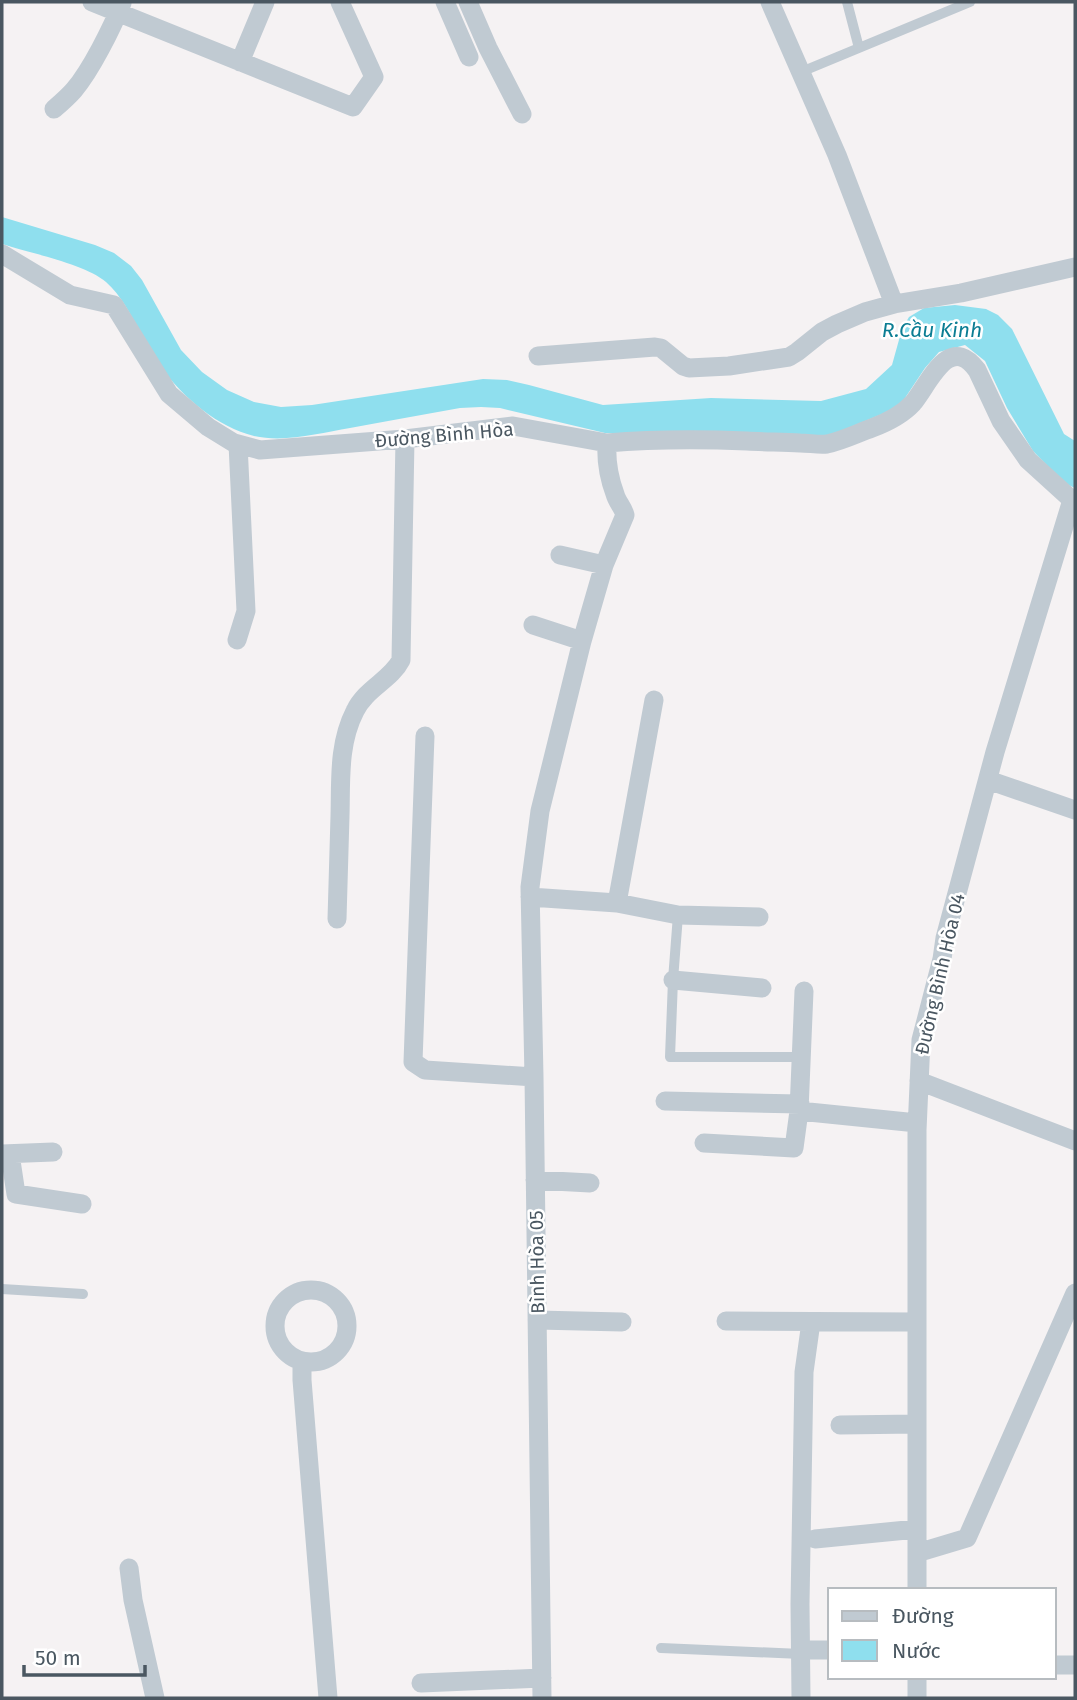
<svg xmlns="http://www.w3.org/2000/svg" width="1077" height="1700" font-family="'Fira Sans',sans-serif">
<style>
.water{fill:#8fdfee}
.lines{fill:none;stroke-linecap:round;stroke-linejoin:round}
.lane{stroke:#c0cad2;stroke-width:10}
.street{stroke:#c0cad2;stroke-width:19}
.labels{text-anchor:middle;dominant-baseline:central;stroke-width:5;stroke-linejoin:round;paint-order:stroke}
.street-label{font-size:19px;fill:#4a5761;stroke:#fff}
.water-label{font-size:21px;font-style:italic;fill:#0b7d93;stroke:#fff}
</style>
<rect width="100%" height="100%" fill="#f5f2f3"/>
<path class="water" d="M2 217 95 245 114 253 131 266 142 280 181 350 202 372 227 390 254 402 281 407 312 405 483 379 507 380 529 385 603 405 711 398 821 401 866 389 892 365 902 329 909 317 924 308 955 305 986 309 998 315 1012 329 1064 434 1075 441V488L1064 483 1033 451 1007 408 985 361 965 345 939 352 925 368 901 404 882 414 824 438 605 433 500 408 481 407 460 408C423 415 386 421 350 428 320 433 285 443 254 436 218 427 183 398 161 367 153 356 147 343 140 331 130 314 121 295 106 282 85 264 30 253 2 244Z"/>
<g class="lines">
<path class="lane" d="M847 2 859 48
M801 72 970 2
M678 915 673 980 670 1057H801
M2 1289 83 1294
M661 1648 801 1654"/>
<path class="street" d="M92 2 353 107 374 77 340 2
M445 2 469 57
M468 2 488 48 522 114
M240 62 265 2
M54 109C61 103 68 97 74 90 91 70 112 28 122 3
M2 254 70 295 114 305 169 394 208 427 234 443 260 450 405 439 513 426 607 443C606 460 609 478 615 494 617 502 623 507 625 515L604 565 582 641 540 811 530 887 534 1077 542 1698
M894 304 961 293 1075 267
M538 356 655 347 661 348 683 366 689 368 729 366 789 357 797 352 822 332 837 324 865 312 894 304 837 155 770 2
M607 443C654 439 700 439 747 441 764 442 782 442 800 443 809 443 819 445 827 444 842 441 858 433 872 428 888 422 902 415 913 403 929 384 949 332 977 370L1001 421 1028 460 1072 500H1075
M560 555 604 565
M533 625 582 641
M237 640 246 611 238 444
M425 736 413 1062 425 1070 534 1077
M988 780 1075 810
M530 897 617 903 678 915 759 917
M617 903 654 700
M337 919C338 885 339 851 340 816 341 781 338 744 355 711 366 688 391 680 401 660L405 439
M673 980 762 988
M804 991 799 1111 917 1123
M919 1081 1075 1141
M665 1101 800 1104
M704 1143 794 1148 799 1111
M2 1154 53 1152
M10 1154 16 1194 82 1204
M535 1180 590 1183
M275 1326a36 36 0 1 1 72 0a36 36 0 1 1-72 0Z
M537 1320 622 1322
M726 1321 917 1322
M302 1361V1380L328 1698
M840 1425 916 1424
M815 1539 917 1529
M917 1553 967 1538 1075 1293
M129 1568 133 1600 155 1698
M917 1590V1130L921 1040 942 959 945 938 995 752 1072 500
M801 1650H830
M1054 1665H1075
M917 1677V1698
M421 1683 542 1678
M801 1698 800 1604 804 1372 811 1322"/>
</g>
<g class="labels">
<g class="street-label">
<text transform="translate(444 435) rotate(-5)">Đường Bình Hòa</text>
<text transform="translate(940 974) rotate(-77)">Đường Bình Hòa 04</text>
<text transform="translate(537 1262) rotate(-91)">Bình Hòa 05</text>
</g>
<g class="water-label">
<text x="932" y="330">R.Cầu Kinh</text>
</g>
</g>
<rect width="1077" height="1700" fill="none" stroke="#4a5761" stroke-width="7"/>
<rect x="828" y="1588" width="228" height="91" fill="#ffffff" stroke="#b7bcc0" stroke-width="2"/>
<rect x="842" y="1611" width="35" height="10" fill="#c0cad2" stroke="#b7bcc0" stroke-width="2"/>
<text x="892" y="1623" font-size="21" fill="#4a5761">Đường</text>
<rect x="842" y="1640" width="35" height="21" fill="#8fdfee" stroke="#b7bcc0" stroke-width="2"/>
<text x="892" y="1658" font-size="21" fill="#4a5761">Nước</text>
<path d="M24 1665v10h121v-10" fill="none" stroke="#4a5761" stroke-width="3.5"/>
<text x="35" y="1665" font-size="21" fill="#4a5761" stroke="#ffffff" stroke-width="5" paint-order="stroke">50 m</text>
</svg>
